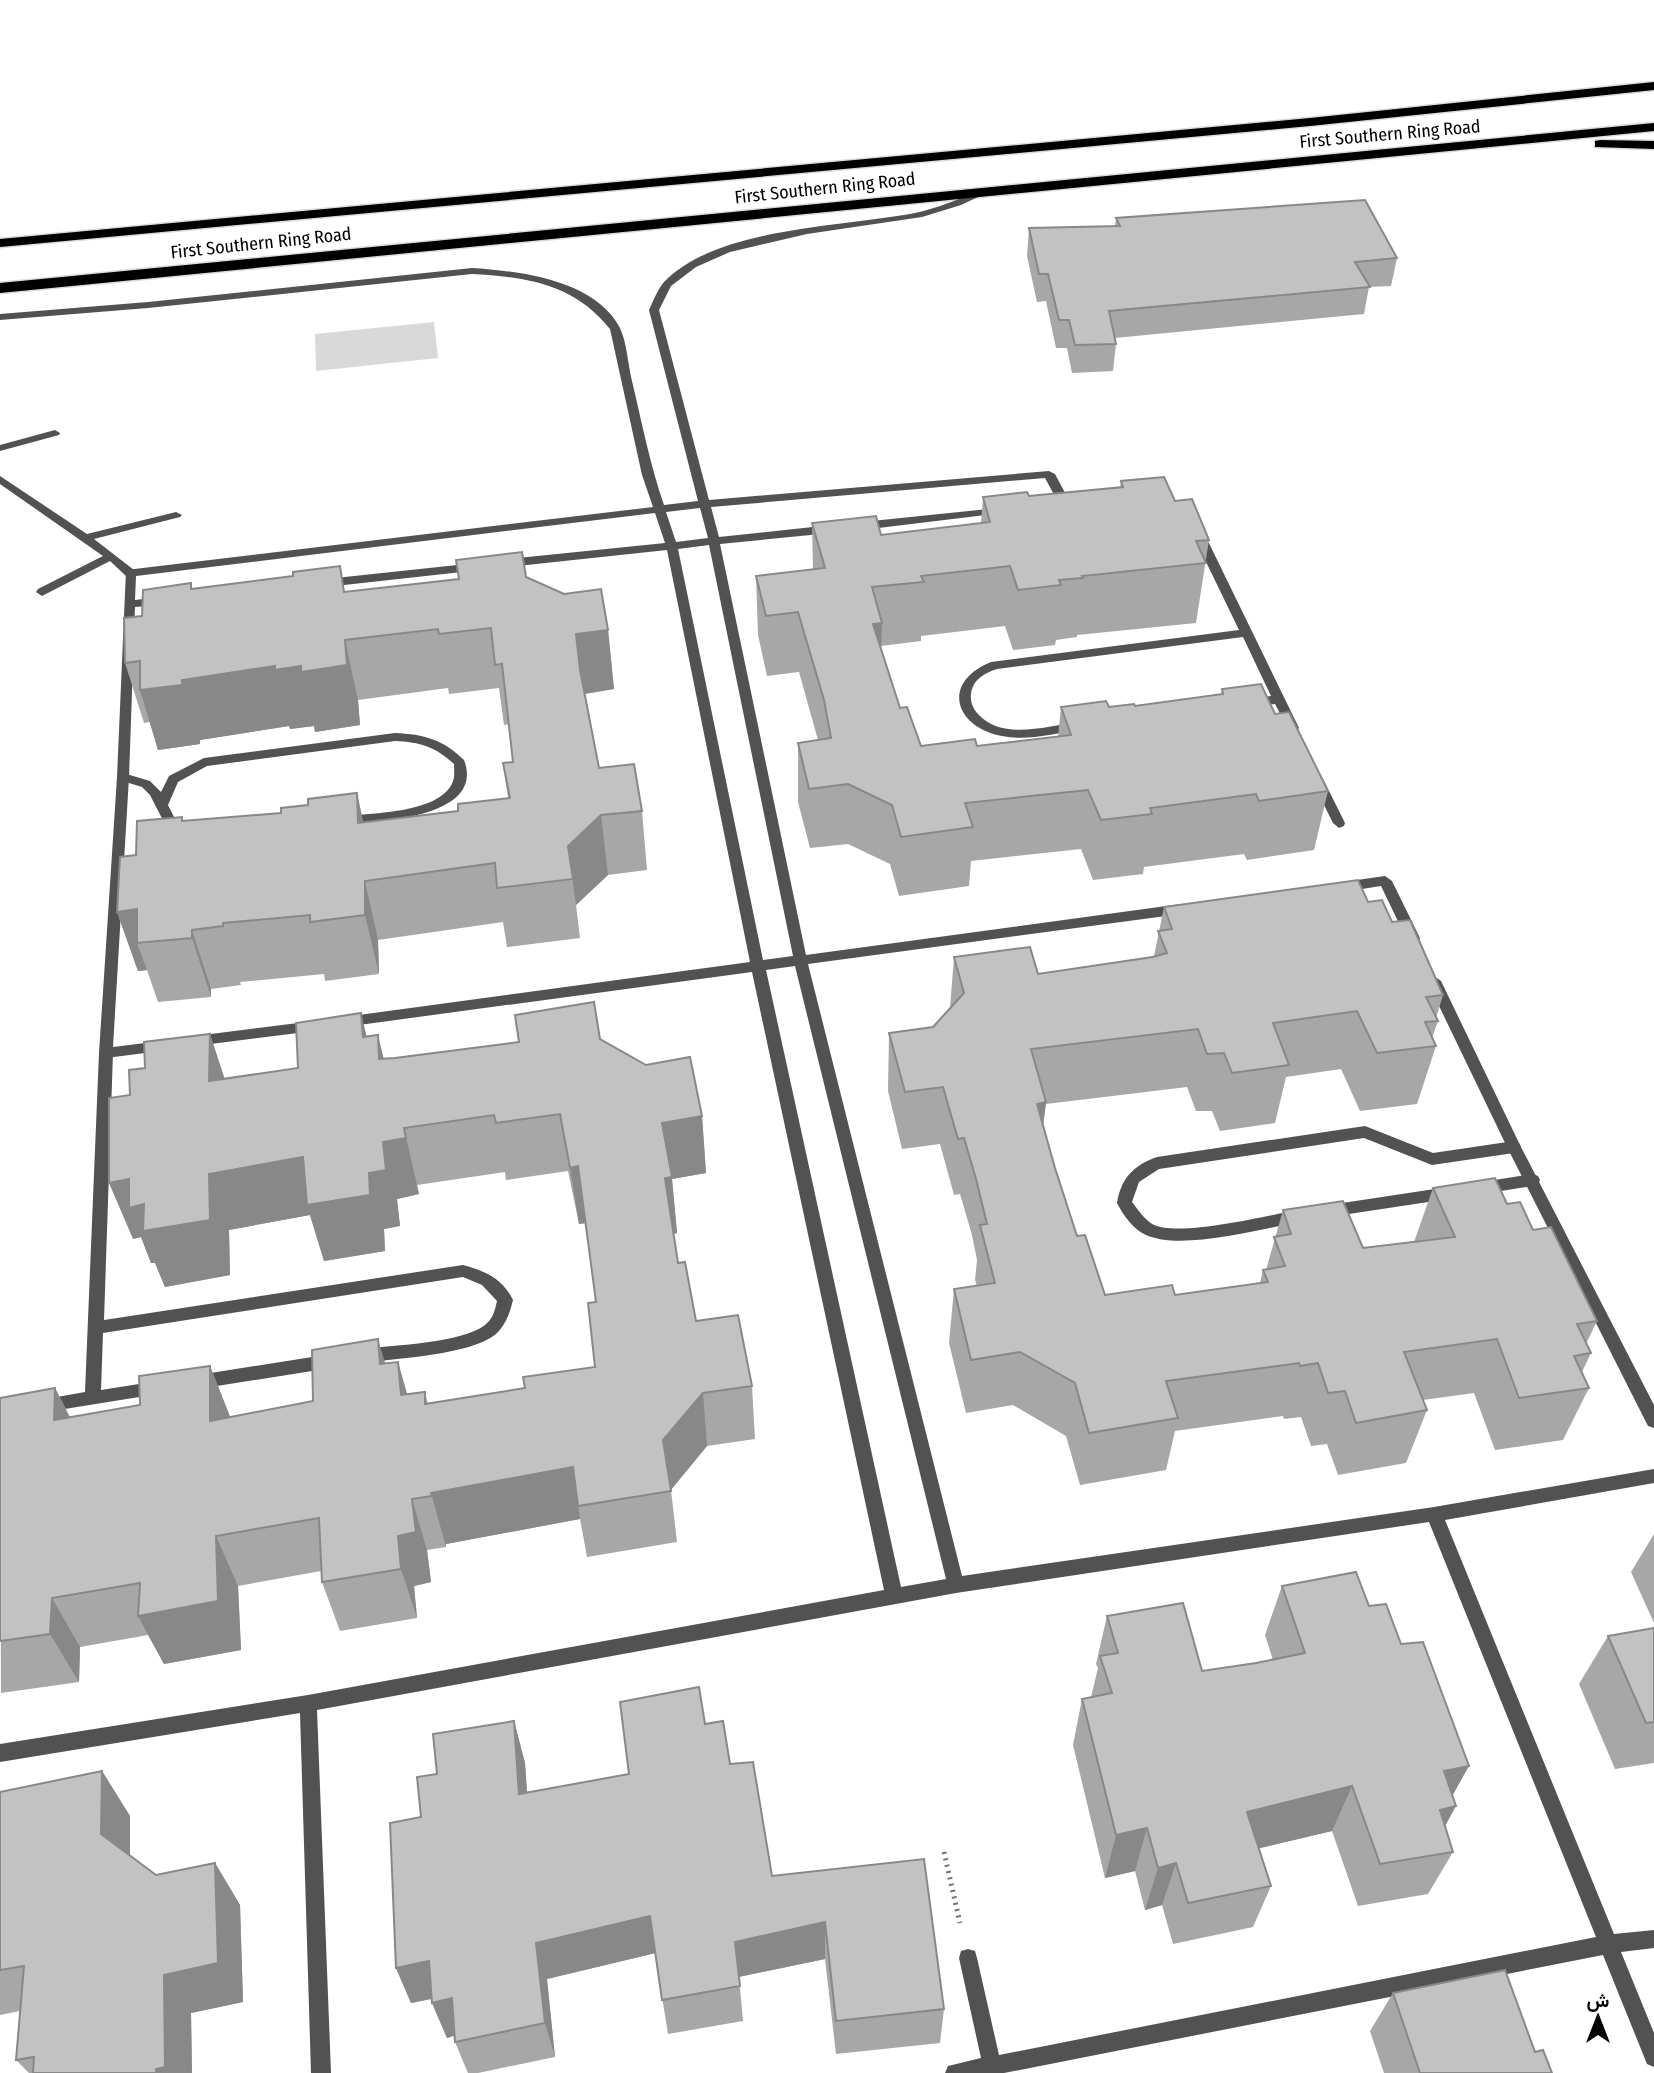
<svg xmlns="http://www.w3.org/2000/svg" width="1654" height="2073" font-family="'Fira Sans Condensed',Vazirmatn,sans-serif">
<style>
.green{fill:#d9d9d9}
.lines{fill:none;stroke-linecap:round;stroke-linejoin:round}
.highway-casing{stroke:#dbdbdb;stroke-width:3}
.path{stroke:#747474;stroke-width:5;stroke-dasharray:2 4.5;stroke-linecap:butt}
.lane{fill:#525252;fill-rule:evenodd}
.street{fill:#525252;fill-rule:evenodd}
.highway{fill:#000;fill-rule:evenodd}
.wall{fill:#a7a7a7}
.shaded-wall{fill:#888}
.building{fill:#c2c2c2;stroke:#888;stroke-width:2}
.labels{text-anchor:middle;dominant-baseline:central;stroke-width:6;stroke-linejoin:round;paint-order:stroke}
.far-street-label{font-size:18px;fill:#000;stroke:#fff}
</style>
<rect width="100%" height="100%" fill="#fff"/>
<path class="green" d="M434 322 438 358 316 371 315 334Z"/>
<g class="lines">
<g class="highway-casing">
<path id="highway" d="M1654 82V90L1310 126 0 247V239L1310 118Z
M1654 123V131L0 293V283Z
M1600 140 1654 141V149L1595 147V141Z"/>
</g>
<path class="path" d="M944 1852 960 1923"/>
<path class="lane" d="M55 430 60 433 59 435 0 451V445Z
M0 476 87 534 176 512 182 515 180 517 94 539 134 570V576H126L110 561 42 596 36 592 38 589 103 556 0 484Z
M1199 531 1205 535 1299 728 1297 731H1289L1275 704 1250 707 1244 703 1250 699 1271 696 1243 637 997 669C985 673 973 679 971 694 970 701 973 709 978 714 1002 741 1047 726 1077 722L1083 726 1077 730C1053 734 1027 741 1002 736 954 727 941 682 991 662L1239 630 1193 535Z
M395 733C424 734 444 740 464 760 486 818 378 821 345 826L340 824 339 821 345 816C373 813 442 813 453 781 455 776 454 770 454 764 436 747 420 742 395 741L207 766 178 782 168 805 182 833 176 838 171 836 150 795 142 787 119 780 117 777 123 773 150 781 161 792 169 776 204 758Z
M1318 777 1324 781 1345 823 1344 826 1339 828 1333 823 1312 781Z
M106 1048 111 1049 113 1053 104 1320 463 1265C485 1271 502 1278 513 1300 510 1312 506 1325 496 1334 471 1355 397 1358 364 1363L358 1361 356 1356 358 1351 364 1349C394 1345 462 1343 485 1325 493 1319 495 1310 497 1301L482 1285 463 1277 103 1333 101 1390 158 1381 164 1383 166 1388 164 1393 46 1412 40 1410 38 1405 40 1400 85 1392 99 1053 101 1049Z
M1365 1126 1433 1153 1514 1141 1519 1143 1521 1147 1519 1151 1514 1153 1432 1165 1364 1138 1159 1169 1139 1182 1132 1202C1138 1210 1145 1220 1154 1225 1181 1237 1268 1215 1299 1210L1304 1212 1306 1216 1304 1220 1299 1222C1261 1229 1181 1251 1146 1235 1133 1229 1123 1215 1117 1203 1121 1178 1134 1165 1157 1157Z
M1533 1174 1538 1176 1540 1180 1538 1184 1533 1186 1482 1194 1477 1192 1475 1188 1477 1184 1482 1182Z
M1448 1187 1453 1189 1455 1193 1453 1197 1448 1199 1329 1217 1324 1215 1322 1211 1324 1207 1329 1205Z
M331 1354 337 1356 339 1361 337 1366 331 1368 198 1389 192 1387 190 1382 192 1377 198 1375Z"/>
<path class="street" d="M981 190 989 192 961 205 922 217 807 234 730 252 696 267 671 286 659 310 709 500 1049 471 1055 474 1071 504 1065 507H1056L1054 505 1058 502 1045 478 711 507 719 537 831 525 837 529 831 533 720 544 806 955 1181 904 1188 909 1181 914 808 964 962 1576 1434 1507 1654 1469V1483L1445 1520 1614 1934 1654 1930V1948L1621 1952 1654 2033V2067L1647 2064 1603 1955 1004 2073H945L948 2066 981 2058 959 1958 961 1951 968 1949 975 1951 977 1958 999 2055 1596 1937 1429 1522 956 1593 317 1710 331 2073H311L300 1713 0 1762V1744L308 1695 884 1590 752 972 344 1027 337 1022 344 1017 750 962 667 550 507 567 501 563 507 559 665 543 655 513 136 576 135 600 160 597 166 601 160 605 135 607 129 777 113 1047 161 1041 166 1042 168 1046 166 1050 161 1051 106 1058 101 1057 99 1053 117 777 126 570 653 507 642 475 610 329C574 284 527 277 472 274L148 308 0 320V314L148 302 472 268C520 271 595 280 620 328 627 343 628 365 632 381 642 423 650 465 664 505L698 501 649 310C653 301 658 289 664 282 717 227 843 227 915 213 938 208 959 199 981 190ZM700 508 708 538 676 542 666 512ZM709 545 793 956 763 960 678 549ZM795 966 946 1579 901 1587 766 970Z
M998 508 1002 509V513L862 530 856 526 862 522Z
M476 563 482 567 480 570 326 587 320 583 326 579Z
M1385 876 1392 881 1420 938 1418 942H1408L1381 886 1343 892 1336 887 1343 882Z
M1434 976 1441 981 1521 1147 1654 1405V1428L1648 1426 1507 1147 1427 981Z
M314 1021 319 1022 321 1026 319 1030 314 1031 195 1046 190 1045 188 1041 190 1037 195 1036Z"/>
<use href="#highway" class="highway"/>
</g>
<path class="wall" d="M1116 218 1397 258 1391 286 1369 287 1364 314 1115 338 1116 344 1113 371 1072 373 1067 348H1056L1046 301 1037 302 1027 256 1029 228 1115 226Z
M1121 481 1175 501 1209 540 1196 623 1077 635V637L1056 640 1055 645 1013 650 1005 626 921 636V641L881 646V650L900 708 921 746H977L1058 737 1061 707 1135 706 1221 695 1222 689 1275 714 1328 791 1314 850 1247 860 1244 854 1144 867 1143 874 1093 880 1081 849 971 861 969 886 899 896 890 864 848 844 810 848 798 802V743L818 740 799 672 767 676 758 635 756 576 813 570 812 523 881 535 981 523 983 497 1029 496 1120 487Z
M456 560 526 577 608 630 614 689 585 694 599 768 642 811 647 870 608 875 576 905 580 938 507 947 503 922 378 940 379 974 325 981 324 974 240 982 241 985 211 989V997L158 1002 147 970 138 971 117 912 136 855 182 817 184 821 281 813 357 793 363 823 458 811 508 798 503 763 513 762 509 724 504 725 499 688 449 694 448 688 358 700 360 725 315 732 314 726 290 729 289 726 200 740V744L158 750 150 722 144 723 125 663 142 616 192 589 346 592 459 579Z
M1368 902 1392 922 1443 995 1436 1018 1438 1021 1432 1038 1436 1046 1417 1104 1360 1111 1341 1069 1286 1077 1275 1123 1220 1131 1212 1111H1196L1187 1087 1046 1104 1043 1124 1055 1168 1077 1236 1105 1295H1175L1260 1283 1263 1270H1266L1283 1210 1363 1248 1414 1242 1433 1188 1507 1204 1533 1230 1597 1321 1586 1344 1591 1353 1582 1372 1589 1388 1563 1440 1495 1450 1474 1393 1423 1400 1427 1410 1406 1463 1338 1475 1327 1444 1311 1446 1301 1417 1284 1419 1283 1416 1175 1431 1166 1470 1080 1485 1066 1436 1013 1405 966 1413 949 1343 954 1289 977 1286 975 1280 977 1260 972 1235 960 1194 954 1195 940 1144 902 1149 888 1091 889 1033 933 1027 950 1008 954 957 1038 974 1154 956 1164 907Z
M210 1034 224 1079 298 1068 366 1036 383 1059 600 1039 702 1116 706 1173 672 1179 677 1233 674 1234 678 1263 696 1321 752 1386 755 1439 707 1446 671 1490 677 1542 587 1557 580 1519 446 1544V1547L427 1550 431 1582 414 1586 417 1618 340 1631 322 1582 321 1571 238 1586 241 1650 164 1664 148 1635 80 1647 79 1682 1 1693 0 1398 55 1388 70 1417 140 1405 210 1366 230 1417 313 1401 385 1364 398 1362 407 1394 425 1392 428 1404 525 1388 595 1367 596 1302 586 1223 579 1224 568 1171 506 1180 505 1172 417 1185 419 1194 397 1199 400 1226 384 1229 385 1251 324 1261 310 1215 229 1230 230 1275 165 1287 155 1263H151L141 1237 133 1239 130 1095 145 1068Z
M1654 1534V1623L1631 1572Z
M1282 1586 1369 1606 1452 1795 1445 1827 1453 1852 1428 1894 1358 1906 1332 1831 1259 1848 1271 1886 1253 1927 1173 1944 1162 1905 1145 1910 1135 1871 1105 1878 1073 1745 1082 1699 1091 1697 1098 1668 1096 1664 1107 1616 1202 1671 1256 1663 1273 1660 1265 1635Z
M1654 1626V1763L1615 1769 1579 1684 1608 1636 1653 1628Z
M514 1721 525 1763 527 1793 629 1774 705 1724 730 1764 772 1876 944 2009 940 2043 836 2054 825 1959 739 1977 743 2021 668 2034 655 1953 547 1979 555 2057 478 2073H468L455 2042V2035L447 2038 432 2003V1999L411 2003 396 1968 421 1817 437 1774Z
M102 1771 130 1816V1855L156 1875 215 1863 240 1905 243 2002 191 2013 192 2073H29L16 2060 20 2011 0 2015V1792Z
M1393 1993 1535 2052 1552 2073H1384L1370 2031Z"/>
<path class="shaded-wall" d="M882 623 880 683 873 624Z
M608 630 614 689 583 694 576 634Z
M345 640 358 700 360 725 315 732 314 726 290 729 289 726 200 740V744L158 750 140 690Z
M357 793 370 853 371 883 358 823Z
M601 815 608 875 576 905 568 846Z
M365 881 378 940 379 974 365 915Z
M137 909V943L147 970 138 971 117 912Z
M192 930 211 989V997L192 938Z
M361 1013 375 1071 363 1037Z
M210 1034 229 1092 209 1081Z
M378 1035 392 1093 379 1059Z
M1046 1102 1039 1159 1037 1104Z
M702 1116 706 1173 672 1179 677 1233 671 1234 665 1178 662 1123Z
M404 1128 419 1194 397 1199 400 1226 384 1229 385 1251 324 1261 310 1215 229 1230 230 1275 165 1287 155 1263H151L141 1237 133 1239 109 1183 129 1179 209 1174 303 1157 369 1173 383 1142Z
M578 1166 586 1223 579 1224 570 1168Z
M378 1339 394 1393 380 1364Z
M398 1362 413 1416 401 1395Z
M210 1366 231 1419 210 1421Z
M55 1388 81 1440 54 1420Z
M703 1393 707 1446 669 1492 663 1440Z
M573 1467 580 1519 446 1544V1547L431 1493Z
M412 1499 427 1550 431 1582 414 1586 417 1618 401 1569 398 1536Z
M216 1536 238 1586 241 1650 164 1664 138 1616Z
M52 1598 80 1647 79 1682 50 1634Z
M514 1721 525 1763 530 1834 519 1794Z
M1469 1766 1445 1809 1456 1806 1432 1850 1444 1771Z
M102 1771 130 1816V1877L101 1834Z
M1352 1786 1332 1831 1231 1855 1247 1812Z
M1147 1828 1135 1871 1105 1878 1116 1835Z
M215 1863 240 1905 243 2002 191 2013 192 2073H156L164 1975Z
M1176 1863 1162 1905 1145 1910 1158 1868Z
M650 1916 656 1953 547 1979 555 2057 545 2023 536 1943Z
M825 1922V1959L738 1977 735 1942Z
M429 1961 444 1996 411 2003 396 1968Z
M452 1998 466 2032 447 2038 432 2003Z"/>
<path class="building" d="M1365 200 1397 258 1355 262 1370 287 1109 311 1116 344 1075 345 1069 320H1059L1048 274H1039L1029 228 1120 226 1116 218Z
M1164 477 1175 501 1192 499 1209 540 1196 541 1206 563 1082 576 1083 578 1059 580 1061 585 1018 590 1010 566 921 576 924 582 872 587 882 623 873 624 900 708 907 707 921 746 975 739 977 746 1071 735 1061 707 1106 701 1109 707 1134 704 1135 706 1223 694 1222 689 1261 684 1275 714 1289 712 1328 791 1259 801 1256 794 1150 808 1152 814 1101 820 1088 790 965 803 973 827 901 837 892 805 848 784 809 789 798 743 831 738 824 700 798 612 766 616 756 576 825 568 812 523 876 516 881 535 990 522 983 497 1027 492 1029 496 1123 487 1121 481Z
M522 552 526 577 564 594 601 589 608 630 576 634 580 670 599 768 634 764 642 811 601 815 568 846 573 879 497 888 495 863 365 881V915L310 922V915L223 923V926L192 930V938L137 943V909L117 912 120 857 136 855 137 821 182 817V821L281 813V808L308 805V799L357 793 358 823 458 811V804L510 798 503 763 513 762 502 664 495 665 491 628 439 634 438 629 345 640 347 665 301 672V666L275 670V666L182 680V685L140 690V661L125 663 124 618 142 616 143 590 191 583V589L293 576V572L340 566 344 592 459 579 456 560Z
M1358 880 1368 902 1382 900 1392 922 1410 920 1443 995 1426 997 1438 1021 1425 1022 1436 1046 1377 1053 1357 1011 1273 1023 1289 1065 1232 1073 1224 1053 1207 1054 1198 1029 1031 1049 1046 1102 1037 1104 1055 1168 1077 1236 1085 1235 1105 1295 1172 1285 1175 1295 1268 1282 1263 1270 1285 1266 1274 1237 1291 1234 1283 1210 1343 1201 1363 1248 1455 1237 1433 1188 1495 1178 1507 1204 1520 1202 1533 1230 1551 1227 1597 1321 1577 1324 1591 1353 1574 1356 1589 1388 1519 1398 1497 1339 1404 1352 1427 1410 1356 1423 1345 1391 1328 1393 1318 1363 1300 1366 1299 1363 1166 1381 1178 1418 1089 1433 1075 1383 1020 1352 971 1360 954 1289 995 1283 980 1225 987 1224 976 1179 964 1138 958 1139 943 1087 905 1092 889 1033 933 1027 964 993 954 957 1030 947 1038 974 1153 957 1167 953 1158 931 1172 929 1164 907Z
M594 1002 600 1039 646 1065 690 1057 702 1116 662 1123 672 1177 665 1178 678 1263 685 1262 696 1321 738 1315 752 1386 703 1393 663 1440 671 1491 578 1506 573 1467 431 1493 432 1496 412 1499 416 1532 398 1536 401 1569 322 1582 319 1518 216 1536 218 1601 138 1616 140 1583 52 1598 50 1634 0 1641V1398L55 1388 54 1420 140 1405 139 1376 210 1366V1421L313 1401 312 1350 378 1339 380 1364 398 1362 401 1395 425 1392V1404L525 1388 523 1377 595 1367 588 1303 596 1302 578 1166 570 1168 560 1114 496 1123 494 1115 404 1128 406 1138 383 1142 386 1170 369 1173 370 1195 307 1205 303 1157 209 1174 210 1220 143 1231 144 1204 129 1208V1179L109 1183V1098L130 1095 129 1070 145 1068 144 1042 210 1034 209 1081 298 1068 296 1023 361 1013 363 1037 378 1035 379 1059 395 1058 519 1042 515 1015Z
M1356 1572 1369 1606 1386 1604 1401 1644 1423 1642 1469 1766 1444 1771 1456 1806 1440 1810 1453 1852 1380 1864 1352 1786 1247 1812 1271 1886 1188 1903 1176 1863 1158 1868 1147 1828 1116 1835 1082 1699 1112 1693 1100 1656 1118 1653 1107 1616 1183 1603 1202 1671 1256 1663 1305 1653 1282 1586Z
M1654 1628V1722L1646 1723 1608 1636Z
M699 1687 705 1724 723 1721 730 1764 753 1762 772 1876 924 1859 944 2009 836 2021 825 1922 735 1942 740 1986 662 2000 650 1916 536 1943 545 2023 455 2042 452 1998 432 2003 429 1961 396 1968 390 1823 421 1817 417 1777 437 1774 433 1734 514 1721 519 1794 629 1774 620 1702Z
M102 1771 101 1834 156 1875 215 1863 218 1963 164 1975 165 2067 156 2069V2073H33L34 2057 16 2060 24 1966 0 1970V1792Z
M1505 1970 1535 2052 1543 2050 1552 2073H1420L1393 1993Z"/>
<g class="labels">
<g class="far-street-label">
<text transform="translate(1390 134) rotate(-5)">First Southern Ring Road</text>
<text transform="translate(825 188) rotate(-6)">First Southern Ring Road</text>
<text transform="translate(261 243) rotate(-6)">First Southern Ring Road</text>
</g>
</g>
<g transform="translate(1598 2017)" stroke="#ffffff" stroke-width="5" paint-order="stroke">
<path d="M0-5L12 26L0 18L-12 26Z" fill="#000000"/>
<text y="-10" font-size="19" font-weight="bold" text-anchor="middle" fill="#000000">ش</text>
</g>
</svg>
